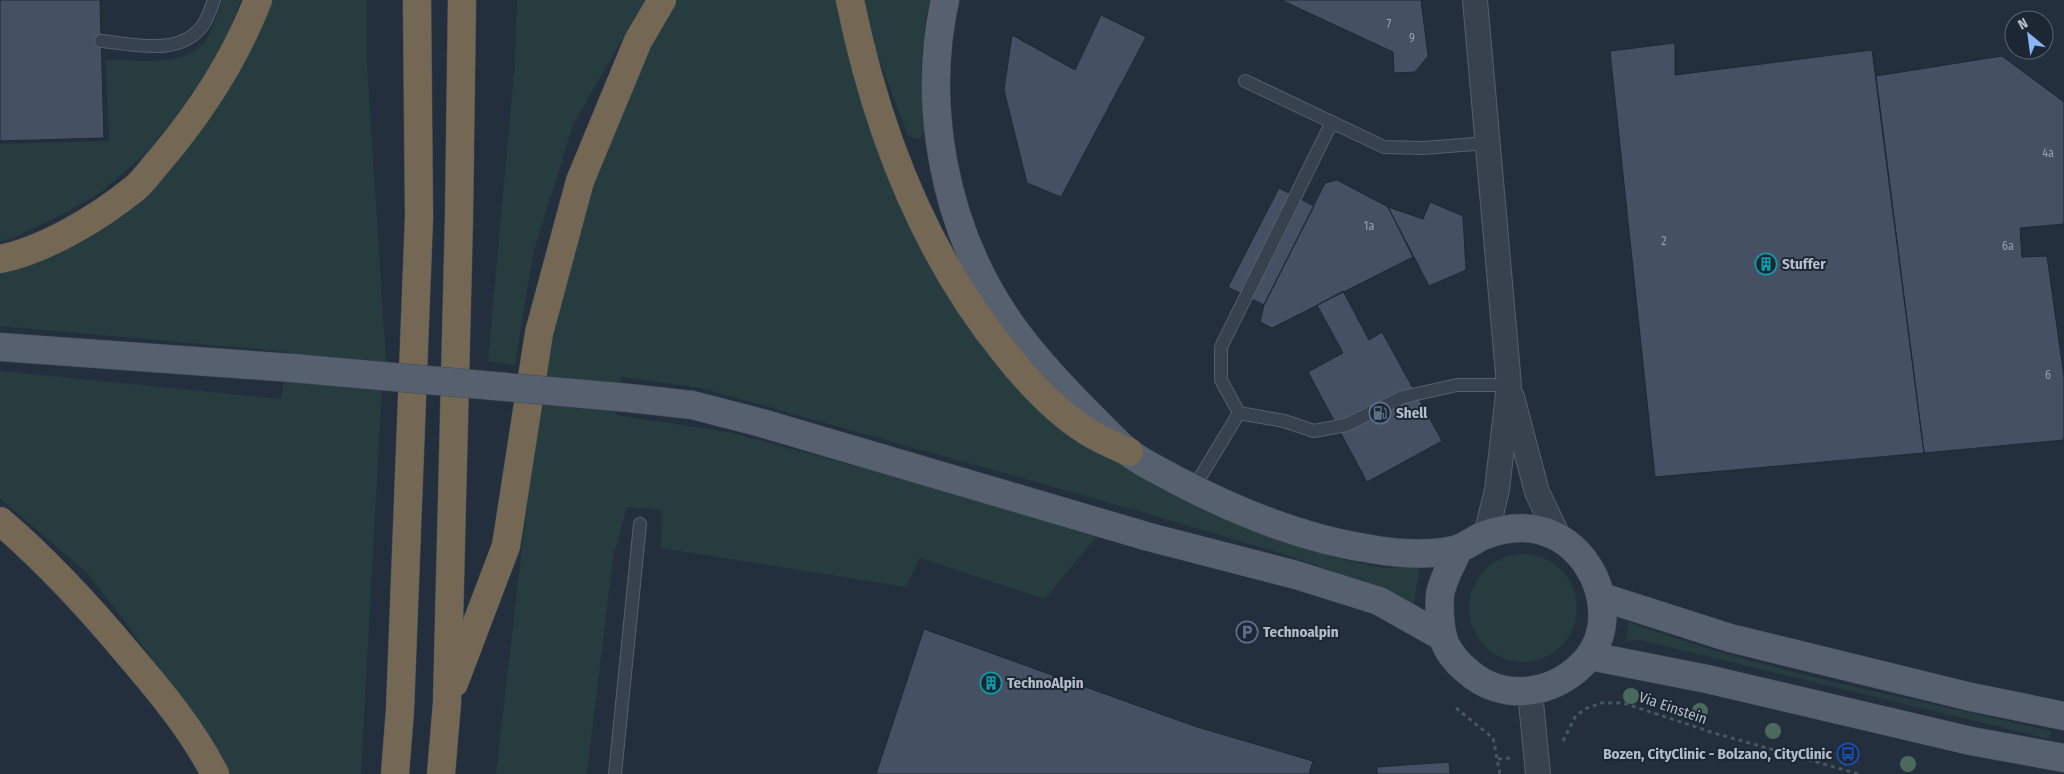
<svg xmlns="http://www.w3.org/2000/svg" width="2064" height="774" font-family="'Fira Sans Condensed',sans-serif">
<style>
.green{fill:#263c3f}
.building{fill:#455162;stroke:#1f2835}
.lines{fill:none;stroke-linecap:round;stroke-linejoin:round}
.service-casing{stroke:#565f6c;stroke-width:14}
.minor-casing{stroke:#565f6c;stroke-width:26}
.primary-casing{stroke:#414a57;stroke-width:29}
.motorway-casing{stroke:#434c59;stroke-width:29}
.path{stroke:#44595c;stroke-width:3;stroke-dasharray:4 4;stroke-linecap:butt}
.service{stroke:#38414e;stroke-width:12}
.minor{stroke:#38414e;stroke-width:24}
.primary{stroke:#56606e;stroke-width:28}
.motorway{stroke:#746855;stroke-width:28}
.primary-bridge-casing{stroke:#414a57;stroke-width:29;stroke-linecap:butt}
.primary-bridge{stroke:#56606e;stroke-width:28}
.tree{fill:#4b6a5d}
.labels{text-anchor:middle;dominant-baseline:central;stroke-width:4;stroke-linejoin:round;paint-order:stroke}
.number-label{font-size:12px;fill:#98a1af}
.poi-label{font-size:15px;font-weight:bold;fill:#b4bcc9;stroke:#1d2633;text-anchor:start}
.street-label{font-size:15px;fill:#b4bcc9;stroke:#1d2633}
</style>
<rect width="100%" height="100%" fill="#242f3e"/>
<path class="green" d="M222 0H241L222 49 176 117 144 155 100 193 61 215 13 238 0 241V144L109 141 106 60C138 59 189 70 208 37 214 26 218 12 222 0Z
M270 0H367V63L386 361 381 404 361 774H230L224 759 121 616 87 573 0 498V371L281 399 289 352 0 326V268L152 187 197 136 252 49Z
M517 0H645L573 125 533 254 515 365 488 361 515 61Z
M678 0H840L901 185 1024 372 1261 533 1341 559 1383 568 1420 567 1413 607 1364 582 1280 553 1135 510 701 388 621 377 616 415 728 432 923 484 1096 537 1045 599 920 558 906 587 661 548 662 510 627 507 613 558 587 774H496L537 417 573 235 610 132 653 39Z
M865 0H931L926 16 921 66 926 130 919 139 908 136 876 51Z
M1469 608a54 54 0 1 1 108 0a54 54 0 1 1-108 0Z
M1629 622C1765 672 1910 698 2051 731L2049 739 1640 640 1626 641Z"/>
<path class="building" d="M0 0H100L104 138 0 141Z
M1281 0H1421L1428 56 1415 72 1394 73 1393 52Z
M1101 15 1146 37 1061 197 1027 183 1004 90 1012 35 1075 70Z
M1675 43V75L1872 50 1924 453 1655 477 1610 51Z
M2002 56 2064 102V224L2020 228 2022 257 2047 256 2064 377V440L1924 453 1876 76Z
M1337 180 1388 207 1413 257 1272 328 1260 322 1264 305 1325 183Z
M1279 188 1314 206 1264 305 1228 287Z
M1430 202 1463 216 1466 270 1429 286 1388 207 1423 219Z
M1343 291 1369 340 1382 332 1442 441 1367 482 1308 372 1343 353 1317 305Z
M924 629 1197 727 1313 761 1309 774H876Z
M1449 762 1450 774H1377V767Z"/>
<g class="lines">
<g class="service-casing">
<path id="service" d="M101 41C135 44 180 57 203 25 208 18 211 8 214 0
M1245 81 1384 147 1424 148 1487 143
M1332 122 1221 347V380L1239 413 1284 421 1314 431 1346 425 1403 397 1457 385H1509
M1193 489 1239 413
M615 774 640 524"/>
</g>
<g class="minor-casing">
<path id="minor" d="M1475 0 1509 385 1497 490 1486 535
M1512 397 1537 492 1559 538
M1530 692 1538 774"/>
</g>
<g class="primary-casing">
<path id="primary" d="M945 0C922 105 944 223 1003 313 1027 350 1057 382 1088 413 1101 426 1114 440 1128 452 1142 463 1160 471 1176 480 1237 512 1303 539 1371 549 1399 554 1426 556 1454 550 1465 548 1474 539 1485 535 1509 526 1536 525 1559 538 1598 560 1618 620 1588 658 1557 695 1503 704 1466 670 1456 662 1446 649 1443 637 1440 626 1439 606 1440 595 1442 580 1452 564 1458 550
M0 347 292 368
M629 398 692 405 758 422 1149 537 1296 575 1379 601 1443 637
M1602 597 1730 638 1971 697 2064 716
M1590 656 1707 679 1971 741 2064 758"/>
</g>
<g class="motorway-casing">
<path id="motorway" d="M850 0C876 128 923 252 1006 354 1029 383 1056 412 1088 432 1101 440 1115 446 1129 452
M0 259C45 250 98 218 134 189 143 182 151 170 159 161 200 113 235 59 258 0
M0 521C48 562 90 608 130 656 161 692 193 731 215 774
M454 683 506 546 539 333 580 181 638 41 662 0
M395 774 400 710 419 217 417 0
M441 774 447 703 459 217 462 0"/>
</g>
<path class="path" d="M1456 708 1493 738 1500 774
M1563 741 1575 717 1585 709 1601 703H1623L1714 733 1859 774
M1498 759 1510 758"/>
<use href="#service" class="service"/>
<use href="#minor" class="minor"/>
<use href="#primary" class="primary"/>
<use href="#motorway" class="motorway"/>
<g class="primary-bridge-casing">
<path id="primary-bridge" d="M292 368 629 398"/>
</g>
<use href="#primary-bridge" class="primary-bridge"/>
</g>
<g class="tree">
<circle cx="1631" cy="696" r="8"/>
<circle cx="1700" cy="711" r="8"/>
<circle cx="1773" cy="731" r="8"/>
<circle cx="1908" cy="764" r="8"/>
</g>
<defs>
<g id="building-ring" transform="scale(1.125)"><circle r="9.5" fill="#1d2633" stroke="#0f9aa8" stroke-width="1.5"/><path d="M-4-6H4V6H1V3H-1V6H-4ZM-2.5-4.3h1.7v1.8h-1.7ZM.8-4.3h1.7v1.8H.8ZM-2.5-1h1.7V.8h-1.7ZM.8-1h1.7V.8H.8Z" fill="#0f9aa8"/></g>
<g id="fuel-ring" transform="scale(1.125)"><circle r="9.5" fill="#1d2633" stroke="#5c6f8a" stroke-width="1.5"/><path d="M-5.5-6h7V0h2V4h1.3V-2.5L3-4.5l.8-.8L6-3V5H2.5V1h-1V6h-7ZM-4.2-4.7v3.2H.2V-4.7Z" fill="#5c6f8a"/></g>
<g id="parking-ring" transform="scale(1.125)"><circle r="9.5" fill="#1d2633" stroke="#5c6f8a" stroke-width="1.5"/><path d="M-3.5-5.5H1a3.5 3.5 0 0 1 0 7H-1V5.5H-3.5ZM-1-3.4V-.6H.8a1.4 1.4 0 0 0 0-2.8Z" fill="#5c6f8a"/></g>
<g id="bus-ring" transform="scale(1.125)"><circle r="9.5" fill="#1d2633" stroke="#1a4fb4" stroke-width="1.5"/><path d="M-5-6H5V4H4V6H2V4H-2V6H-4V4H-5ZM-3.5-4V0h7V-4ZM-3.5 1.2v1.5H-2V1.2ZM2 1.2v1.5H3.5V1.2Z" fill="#1a4fb4"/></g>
</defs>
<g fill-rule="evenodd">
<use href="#building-ring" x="1766" y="264"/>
<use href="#fuel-ring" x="1380" y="413"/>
<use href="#parking-ring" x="1247" y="632"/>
<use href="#building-ring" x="991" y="683"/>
<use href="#bus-ring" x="1848" y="754"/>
</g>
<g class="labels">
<g class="number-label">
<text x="1389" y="24">7</text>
<text x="1412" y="38">9</text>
<text x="2048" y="153">4a</text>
<text x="1369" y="226">1a</text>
<text x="1664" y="241">2</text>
<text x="2008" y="246">6a</text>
<text x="2048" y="375">6</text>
</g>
<g class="poi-label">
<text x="1782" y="264">Stuffer</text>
<text x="1396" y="413">Shell</text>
<text x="1263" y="632">Technoalpin</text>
<text x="1007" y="683">TechnoAlpin</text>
<text x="1832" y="754" text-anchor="end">Bozen, CityClinic - Bolzano, CityClinic</text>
</g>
<g class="street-label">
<text transform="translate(1673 708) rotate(19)">Via Einstein</text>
</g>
</g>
<g transform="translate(2029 35) rotate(331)"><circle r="24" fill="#1d2633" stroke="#59626f"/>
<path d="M0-4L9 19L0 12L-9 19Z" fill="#8ab4f8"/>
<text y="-8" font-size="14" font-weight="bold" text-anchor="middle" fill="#b4bcc9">N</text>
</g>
</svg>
